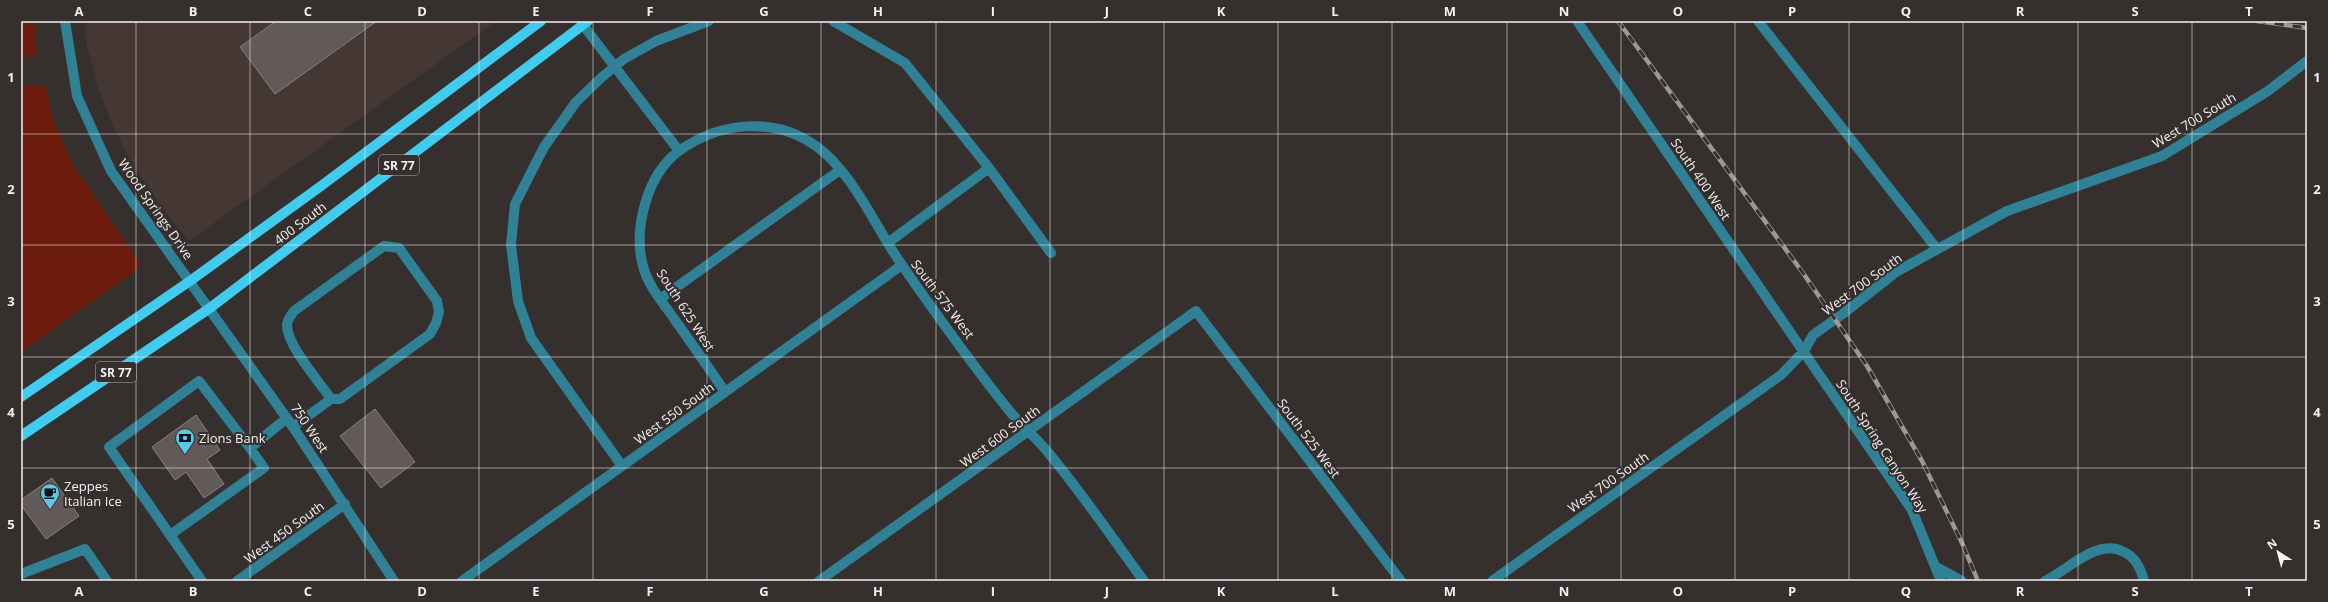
<svg xmlns="http://www.w3.org/2000/svg" width="2328" height="602" font-family="'Open Sans',sans-serif">
<style>
.built{fill:#443734}
.green{fill:#6c1b0c}
.building{fill:#615a58;stroke:#87807e}
.lines{fill:none;stroke-linecap:round;stroke-linejoin:round}
.minor{stroke:#318196;stroke-width:10}
.major{stroke:#41ccef;stroke-width:10}
.rail-casing{stroke:#9c9896;stroke-width:4.5}
.rail{stroke:#352f2d;stroke-width:3;stroke-dasharray:9;stroke-linecap:butt}
.grid{fill:none;stroke:#f5f1f0;stroke-width:1;stroke-opacity:0.55}
.labels{text-anchor:middle;dominant-baseline:central;stroke-width:4;stroke-linejoin:round;paint-order:stroke}
.shield{fill:#352f2d;stroke:#bbb7b6;stroke-width:1}
.shield-label{font-size:12px;font-weight:bold;fill:#f5f1f0}
.street-label{font-size:13px;fill:#f5f1f0;stroke:#352f2d}
.poi-label{font-size:13px;fill:#f5f1f0;stroke:#352f2d;text-anchor:start}
.neatline{fill:none;stroke:#f5f1f0;stroke-width:1.5}
.grid-label{font-size:13px;text-anchor:middle;font-weight:bold;fill:#f5f1f0}
</style>
<rect width="100%" height="100%" fill="#352f2d"/>
<path class="built" d="M85 21H496L189 241 161 207 129 158 112 124 98 88 86 42Z"/>
<path class="green" d="M21 21H34L37 55 21 58Z
M21 85 46 86 52 117 72 163 140 264 137 270 21 352Z"/>
<path class="building" d="M276 21H377L275 94 240 47Z
M375 409 415 462 381 488 340 436Z
M196 415 220 450 207 459 224 484 204 498 186 472 175 480 152 447Z
M52 478 79 516 46 539 21 505V500Z"/>
<g class="lines">
<path class="minor" d="M65 21 77 96 111 171 293 427 394 581
M833 21 905 63 989 168 889 242
M1577 21 1912 510 1941 581
M1758 21 1937 249
M583 25 679 151
M989 168 1051 253
M660 299 840 170
M725 392C709 368 692 344 675 320 664 304 648 286 643 266 633 229 647 174 679 151 719 122 774 116 816 146 854 173 877 231 904 268 938 317 974 367 1011 413 1024 428 1039 440 1051 456 1084 496 1113 539 1144 581
M293 427 331 399H340L430 334 436 323 439 312 437 301 399 248 384 246 294 311C291 315 287 320 287 325 287 346 319 381 331 399
M622 466 531 338 518 301 511 245 515 204 544 147 576 102 602 77 624 59 656 41 709 21
M170 535 264 468 250 448
M1938 568 1962 581
M21 574 85 549 107 581
M202 581 109 447 199 381 250 448 287 418
M237 581 345 504
M462 581 902 265
M819 581 1196 311 1401 581
M1492 581 1781 375 1804 351 1813 335 1844 313 1896 272 2007 211 2162 156 2268 91 2307 61
M2045 581C2068 570 2098 537 2124 552 2135 557 2141 569 2144 581"/>
<path class="major" d="M21 397 190 281 321 186 541 21
M21 436 210 308 588 21"/>
<g class="rail-casing">
<path id="rail" d="M1618 21 1803 273 1867 366 1922 461 1962 543 1978 581
M2257 21 2307 28"/>
</g>
<use href="#rail" class="rail"/>
</g>
<path class="grid" d="M136 21V581M250 21V581M365 21V581M479 21V581M593 21V581M707 21V581M821 21V581M936 21V581M1050 21V581M1164 21V581M1278 21V581M1392 21V581M1507 21V581M1621 21V581M1735 21V581M1849 21V581M1963 21V581M2078 21V581M2192 21V581M21 134H2307M21 245H2307M21 357H2307M21 468H2307"/>
<defs>
<g id="bank-pin" transform="scale(1)"><path d="M0 17L-7.5 6A9.5 9.5 0 1 1 7.5 6Z" fill="#5ac8e6" stroke="#352f2d"/><path d="M-6-4H6V4H-6ZM0-2.3a2.3 2.3 0 1 0 0 4.6a2.3 2.3 0 1 0 0-4.6Z" fill="#111"/></g>
<g id="cafe-pin" transform="scale(1)"><path d="M0 17L-7.5 6A9.5 9.5 0 1 1 7.5 6Z" fill="#5ac8e6" stroke="#352f2d"/><path d="M-5.5-4.5H6V0H3Q3 3.5 0 3.5H-2.5Q-5.5 3.5-5.5 0ZM3-3.2v2h1.7v-2ZM-6 4.5H4V6H-6Z" fill="#111"/></g>
</defs>
<g fill-rule="evenodd">
<use href="#bank-pin" x="185" y="438"/>
<use href="#cafe-pin" x="50" y="493"/>
</g>
<g class="labels">
<g class="shield">
<rect x="379" y="155" width="40" height="20" rx="3"/>
<rect x="96" y="362" width="40" height="20" rx="3"/>
</g>
<g class="shield-label">
<text x="399" y="165">SR 77</text>
<text x="116" y="372">SR 77</text>
</g>
<g class="street-label">
<text transform="translate(2194 120) rotate(-31)">West 700 South</text>
<text transform="translate(1701 179) rotate(56)">South 400 West</text>
<text transform="translate(156 209) rotate(55)">Wood Springs Drive</text>
<text transform="translate(300 223) rotate(-37)">400 South</text>
<text transform="translate(1862 284) rotate(-36)">West 700 South</text>
<text transform="translate(943 299) rotate(53)">South 575 West</text>
<text transform="translate(686 310) rotate(57)">South 625 West</text>
<text transform="translate(674 413) rotate(-36)">West 550 South</text>
<text transform="translate(310 428) rotate(56)">750 West</text>
<text transform="translate(1000 436) rotate(-36)">West 600 South</text>
<text transform="translate(1309 438) rotate(53)">South 525 West</text>
<text transform="translate(1882 446) rotate(57)">South Spring Canyon Way</text>
<text transform="translate(1608 482) rotate(-35)">West 700 South</text>
<text transform="translate(284 532) rotate(-36)">West 450 South</text>
</g>
<g class="poi-label">
<text x="199" y="438">Zions Bank</text>
<text x="64" y="486">Zeppes<tspan x="64" dy="15">Italian Ice</tspan></text>
</g>
</g>
<rect width="2328" height="602" fill="none" stroke="#352f2d" stroke-width="44"/>
<g transform="translate(2278 552) rotate(324)" stroke="#352f2d" stroke-width="3" paint-order="stroke">
<path d="M0-3L7 15L0 10L-7 15Z" fill="#f5f1f0"/>
<text y="-6" font-size="11" font-weight="bold" text-anchor="middle" fill="#f5f1f0">N</text>
</g>
<rect x="22" y="22" width="2284" height="558" class="neatline"/>
<g class="grid-label">
<text x="79" y="16">A</text>
<text x="193" y="16">B</text>
<text x="308" y="16">C</text>
<text x="422" y="16">D</text>
<text x="536" y="16">E</text>
<text x="650" y="16">F</text>
<text x="764" y="16">G</text>
<text x="878" y="16">H</text>
<text x="993" y="16">I</text>
<text x="1107" y="16">J</text>
<text x="1221" y="16">K</text>
<text x="1335" y="16">L</text>
<text x="1450" y="16">M</text>
<text x="1564" y="16">N</text>
<text x="1678" y="16">O</text>
<text x="1792" y="16">P</text>
<text x="1906" y="16">Q</text>
<text x="2020" y="16">R</text>
<text x="2135" y="16">S</text>
<text x="2249" y="16">T</text>
<text x="11" y="82">1</text>
<text x="2317" y="82">1</text>
<text x="11" y="194">2</text>
<text x="2317" y="194">2</text>
<text x="11" y="306">3</text>
<text x="2317" y="306">3</text>
<text x="11" y="417">4</text>
<text x="2317" y="417">4</text>
<text x="11" y="529">5</text>
<text x="2317" y="529">5</text>
<text x="79" y="596">A</text>
<text x="193" y="596">B</text>
<text x="308" y="596">C</text>
<text x="422" y="596">D</text>
<text x="536" y="596">E</text>
<text x="650" y="596">F</text>
<text x="764" y="596">G</text>
<text x="878" y="596">H</text>
<text x="993" y="596">I</text>
<text x="1107" y="596">J</text>
<text x="1221" y="596">K</text>
<text x="1335" y="596">L</text>
<text x="1450" y="596">M</text>
<text x="1564" y="596">N</text>
<text x="1678" y="596">O</text>
<text x="1792" y="596">P</text>
<text x="1906" y="596">Q</text>
<text x="2020" y="596">R</text>
<text x="2135" y="596">S</text>
<text x="2249" y="596">T</text>
</g>
</svg>
